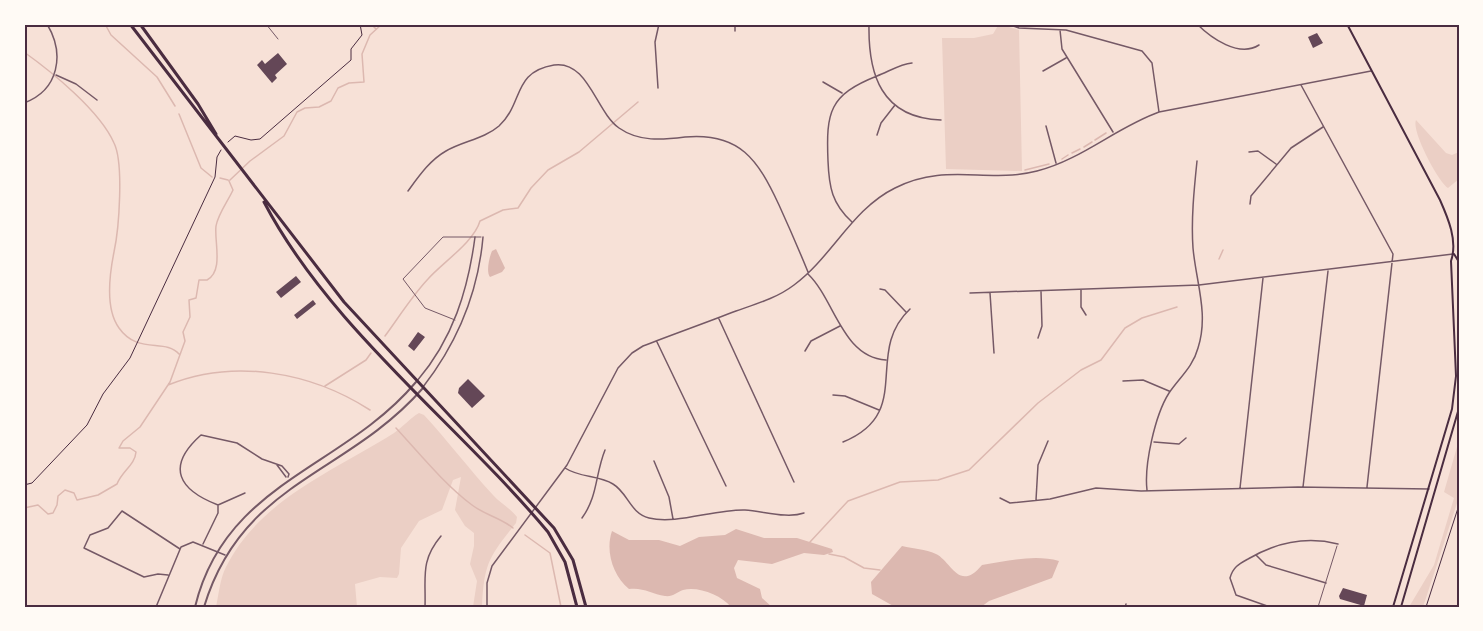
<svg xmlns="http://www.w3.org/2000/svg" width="1483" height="631" font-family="'Source Sans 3',sans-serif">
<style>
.green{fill:#ebcfc5}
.water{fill:#dcb8b0}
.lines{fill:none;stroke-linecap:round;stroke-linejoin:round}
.stream{stroke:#dcb8b0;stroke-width:1.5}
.building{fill:#644757}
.path{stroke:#4a2c40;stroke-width:1}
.service{stroke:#755966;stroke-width:1}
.minor{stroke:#755966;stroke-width:1.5}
.tertiary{stroke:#755966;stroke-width:2}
.secondary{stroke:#4a2c40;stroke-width:2}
.primary{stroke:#4a2c40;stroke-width:3}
.neatline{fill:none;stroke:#4a2c40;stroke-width:2}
</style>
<rect width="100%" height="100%" fill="#f7e1d7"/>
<path class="green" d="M999 24 1019 30 1022 171 946 169 942 38H974L993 34Z
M1416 120 1446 153 1452 155 1459 152V179L1448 188C1439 183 1411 131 1416 120Z
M419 413 424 415C448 441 469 469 493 495 500 503 510 508 517 517L516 523C489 557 484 563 482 607H473L477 581 470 564 474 546V533L465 526 455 510 461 477 453 480 442 510 419 521 401 548 399 574 397 578 380 577 355 584 357 607H216C219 593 220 579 226 567 260 499 334 471 394 433 403 427 410 418 419 413Z
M1459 440V497L1423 607H1409L1434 565 1454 498 1444 492Z"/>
<path class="water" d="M496 249 505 268 502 272 490 277C486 272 489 258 492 251Z
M736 529 764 538H797L832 549 833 552 824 555 804 553 772 564 738 560 734 568 737 578 760 589 762 598 772 607H731C721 595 698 586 683 590 677 592 673 597 665 596 652 594 643 587 629 589 613 576 605 551 612 531L629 540H659L680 546 699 537 725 535Z
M902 546C914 549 925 549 936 554 951 561 959 593 982 565 1006 561 1035 554 1059 561L1052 578 989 601 981 607H895L872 594 871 582Z"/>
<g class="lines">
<path class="stream" d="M105 24 111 35 157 77 175 106
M371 24 376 29
M24 52C52 72 100 111 114 143 124 163 119 229 114 252 110 272 105 309 119 328 138 355 165 338 179 354
M179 114 201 168 212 177
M1095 140 1106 133
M1084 147 1092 142
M1072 153 1080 149
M1062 159 1068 155
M1025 170 1049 164
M220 178 228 180
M230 180 250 161 284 136 297 112 305 108 319 107 331 101 338 88 349 83 364 82 362 54 370 35 382 24
M1219 259 1223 250
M385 336C399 317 412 296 428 279 442 263 474 242 480 221L503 210 518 208 531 188 548 170 579 152 638 102
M168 385C234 358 311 372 370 410
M325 386 366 360 371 353
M396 428C420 454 444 484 472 505 485 515 501 518 513 528
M24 508 38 505 48 514 53 513 57 505 58 496 65 490 74 493 77 500 98 495 117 484C122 471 135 465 136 452L130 448H119L123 441 140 427 170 382 185 341 183 332 190 317 189 300 196 298 199 280H207C224 271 214 241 216 226 218 214 228 201 233 190L229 181
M525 535 550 553 561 607
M810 542 848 501 900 482 938 480 969 470 1038 403 1081 370 1101 360 1125 328 1142 318 1177 307
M829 554 844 557 864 568 880 570"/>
</g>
<path class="building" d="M1317 33 1323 43 1313 48 1308 37Z
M278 53 287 64 275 75 277 78 272 83 257 65 262 60 265 64Z
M296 276 301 282 281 298 276 292Z
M313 300 316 304 297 319 294 315Z
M418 332 425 337 414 351 408 346Z
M468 379 485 396 472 408 458 393 459 388Z
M1343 588 1367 595 1364 606 1340 599 1339 596Z"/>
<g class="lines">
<path class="path" d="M228 142 235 136 251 140 260 139 351 60V49L362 35 360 24
M24 485 32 483 87 425 103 394 130 358 215 177 217 157 221 150
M1426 607 1459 505"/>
<path class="service" d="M266 24 278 39
M455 320 425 308 403 279 443 237H481
M1318 607 1337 546"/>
<path class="minor" d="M869 24C868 74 881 118 941 120
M1008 24 1019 28 1066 30 1142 51 1152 63 1159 112
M1197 24C1211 38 1239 58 1259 45
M1060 30 1062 49 1113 132
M735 31V24
M1043 71 1066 58
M56 75 76 84 97 100
M823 82 842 93
M1301 85 1393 254 1367 487
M658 88 655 42 659 24
M24 103C59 90 65 54 47 24
M1046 126 1056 163
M877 135 881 123 895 105
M1249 152 1258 151 1276 164
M408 191C419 176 430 160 446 151 463 141 484 139 499 126 524 103 512 72 554 65 588 60 596 112 619 128 639 142 662 140 685 137 740 132 758 160 779 205 789 227 799 250 808 272
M1250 204 1251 196 1291 148 1323 127
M852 222C832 204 829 187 828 161 826 112 829 95 877 76 888 72 900 64 912 63
M808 274C835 300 842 357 886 360
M880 289 885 290 906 312
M1081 290V307L1086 315
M970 293 1199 285 1453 254
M990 293 994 353
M719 319 794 482
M1038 338 1042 326 1041 291
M657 342 726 486
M805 351 811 341 840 326
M417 381C453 339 468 290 475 237
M1123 381 1143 380 1169 391
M423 387C458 342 478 294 483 237
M833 395 845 396 879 410
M843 442C915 413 863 353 910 309
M1154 442 1179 444 1186 438
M654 461 669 497 673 519
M277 465 286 477
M565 468C580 478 599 475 613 484 628 493 630 513 649 518 676 525 715 509 745 510 763 511 787 519 804 513
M1303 487 1328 271
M1240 488 1263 278
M1147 490C1144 465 1155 415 1169 393 1179 378 1193 367 1198 348 1209 314 1196 282 1193 248 1191 220 1194 190 1197 161
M245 493 218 505C179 490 165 467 201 435L237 443 262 459 282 466 289 474 288 477
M1000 498 1010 503 1050 499 1096 488 1141 491 1298 487 1429 489
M1036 500 1038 465 1048 441
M582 518C598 496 595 475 605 450
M203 544 218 513V505
M1256 555 1266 565 1326 583
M168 575 158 574 144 577 84 548 90 535 108 528 122 511 180 549
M156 607 181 547 193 542 225 555
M425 607C426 577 420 561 441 536
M487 607V583L492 566 567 465 618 368 632 353 643 346C674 334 705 323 736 311 756 304 777 298 794 285 832 257 852 209 895 188 946 162 987 184 1037 171 1081 160 1117 127 1159 112L1371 71
M1125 607 1126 604
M1270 607 1236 595 1230 578C1233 567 1239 564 1248 559 1277 542 1306 536 1338 544"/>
<path class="tertiary" d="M195 607C225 482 343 469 416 382
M204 607C242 481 346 476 423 388"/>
<path class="secondary" d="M1347 24 1440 200C1448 218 1458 241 1451 261L1456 376 1452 409 1393 607
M1454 254 1459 262V271
M1401 607 1459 408"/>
<path class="primary" d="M130 24 344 302 554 528 573 560 586 607
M140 24 198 104 216 134
M264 202C330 328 458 424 548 532L565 562 577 607"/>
</g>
<rect width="1483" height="631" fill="none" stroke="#fffaf5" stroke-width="51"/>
<rect x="26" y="26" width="1432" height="580" class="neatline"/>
</svg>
